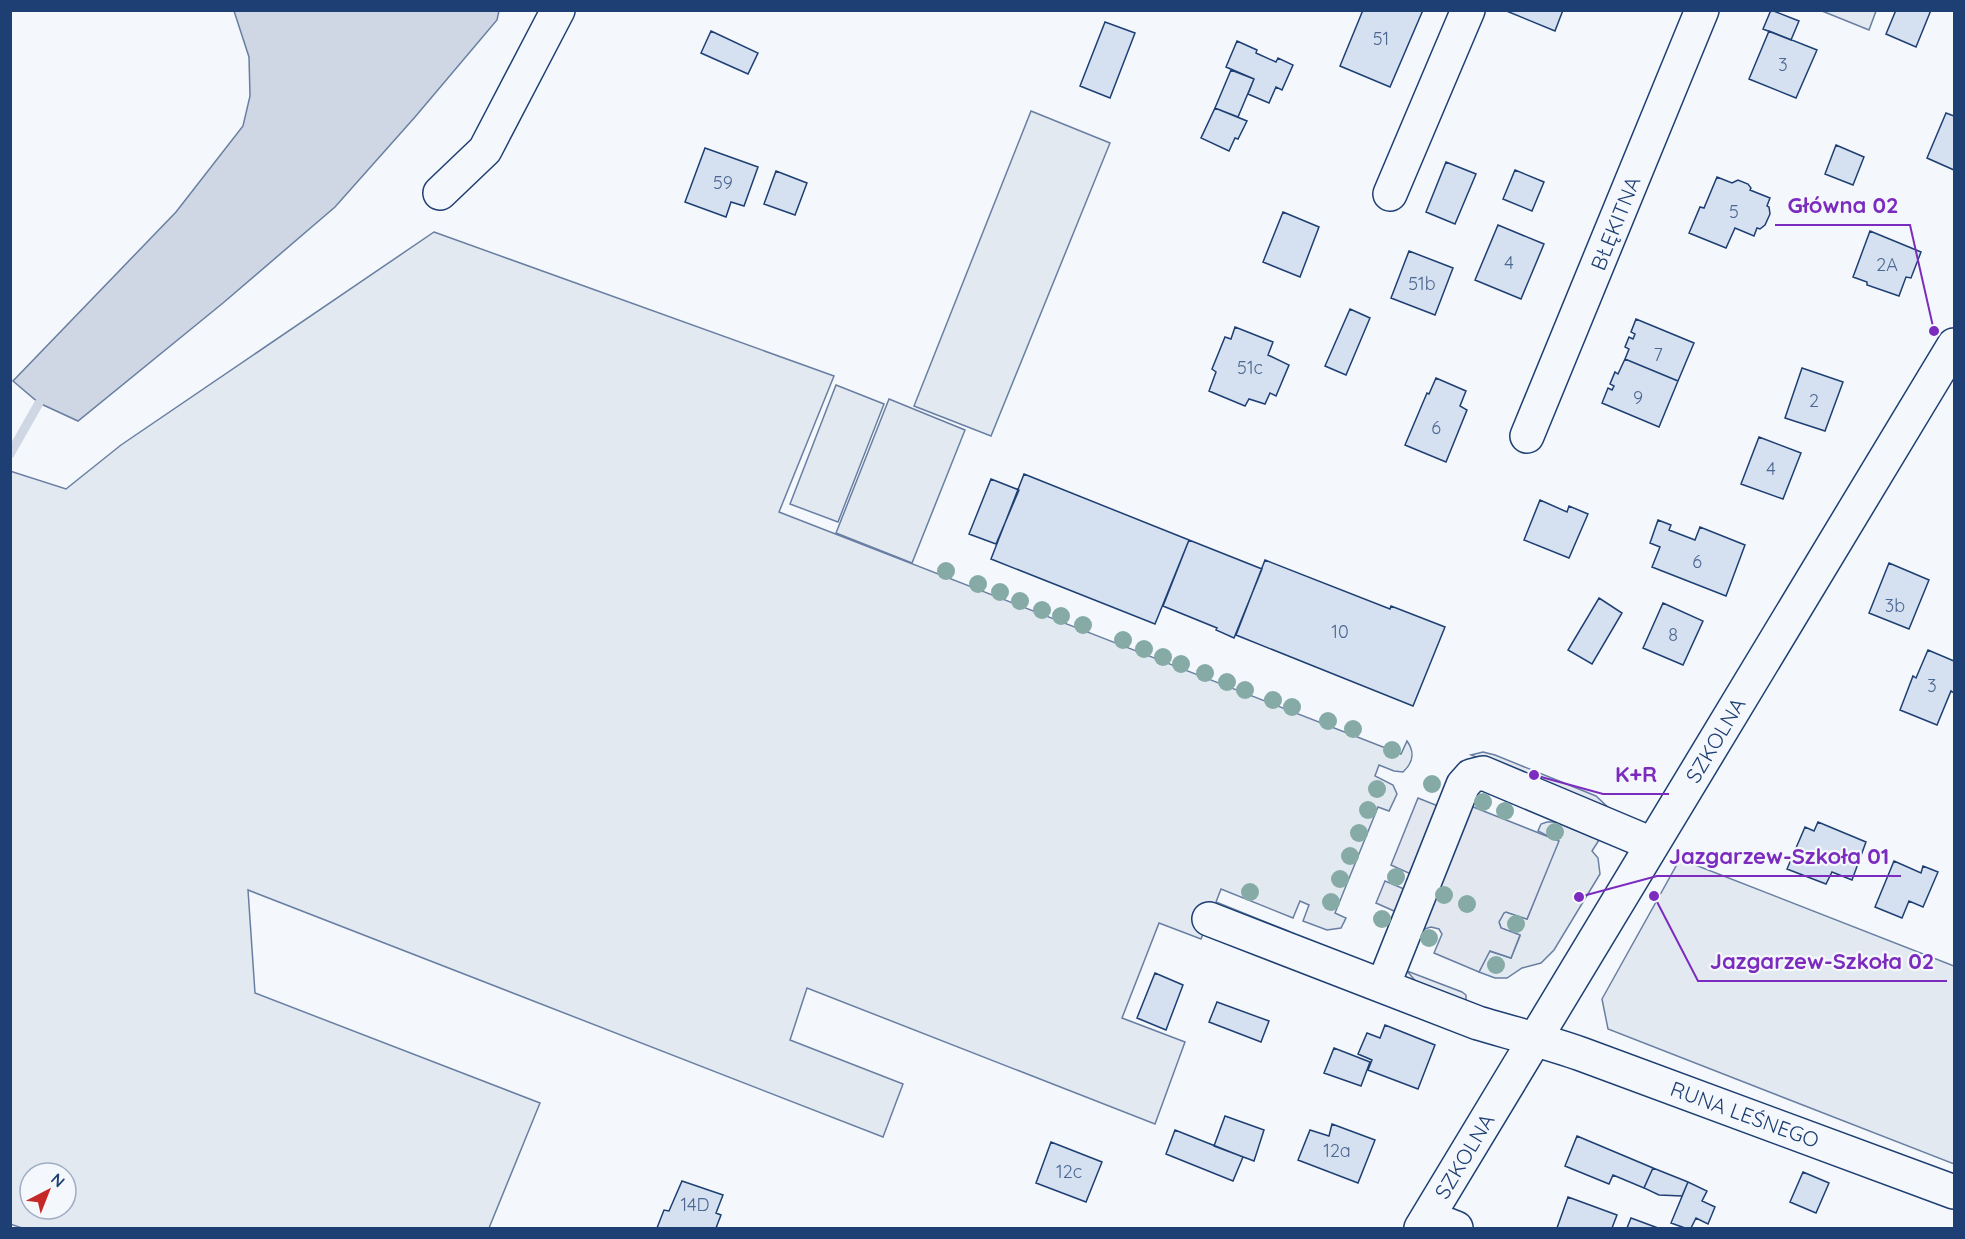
<svg xmlns="http://www.w3.org/2000/svg" width="1965" height="1239" font-family="Quicksand,sans-serif">
<style>
.green{fill:#e3e9f0;stroke:#687fa3;stroke-width:1.5;fill-rule:evenodd}
.parking{fill:#e3e8f0;stroke:#687fa3;stroke-width:1.5}
.water{fill:#cfd7e4;stroke:#687fa3;stroke-width:1.5}
.lines{fill:none;stroke-linecap:round;stroke-linejoin:round}
.stream{stroke:#cfd7e4;stroke-width:9}
.building{fill:#d5e0f0;stroke:#1d3f73;stroke-width:1.5}
.minor-casing{stroke:#1d3f73;stroke-width:36}
.minor{stroke:#f4f7fb;stroke-width:33}
.tree{fill:#86aba6}
.labels{text-anchor:middle;dominant-baseline:central;stroke-width:4.5;stroke-linejoin:round;paint-order:stroke}
.number-label{font-size:18px;fill:#4b6792}
.street-label{font-size:21px;fill:#1d3f73;stroke:#f4f7fb}
.leader{fill:none;stroke:#7b2cbf;stroke-width:2}
.callout-dot{fill:#7b2cbf;stroke:#f4f7fb;stroke-width:2}
.callout-label{font-size:22px;text-anchor:middle;font-weight:bold;fill:#7b2cbf;stroke:#f4f7fb;stroke-width:4.5;stroke-linejoin:round;paint-order:stroke}
</style>
<rect width="100%" height="100%" fill="#f4f7fb"/>
<path class="green" d="M1822 11H1876L1869 30Z
M1031 111 1110 143 991 436 914 406Z
M434 232 834 376 779 512 1401 754 1407 741C1415 752 1413 763 1403 772L1394 771 1379 765 1375 776 1393 785 1397 794 1389 811 1378 807 1335 913 1346 918 1341 928 1327 930 1303 921 1309 905 1300 901 1293 918 1221 889 1216 902 1288 931 1285 937 1213 908 1201 939 1159 923 1122 1018 1185 1042 1155 1124 807 988 790 1040 903 1084 883 1137 248 890 255 993 540 1103 489 1228H22L10 1224V471L66 489 121 445ZM30 1173H66V1209H30Z
M836 385 884 404 838 522 790 504Z
M889 399 965 430 912 563 836 533Z
M1547 822H1557L1599 840 1592 851 1598 858 1600 874 1554 950 1541 963 1522 968 1507 978H1495L1479 972 1489 951 1511 958 1520 936 1501 928 1499 922 1504 912H1506L1527 919 1558 841 1538 831 1541 824Z
M1680 859 1954 966V1164L1608 1029 1602 999Z
M1407 971 1462 992 1466 995V1002L1418 984Z"/>
<path class="parking" d="M1483 752 1495 755 1596 796 1612 811 1471 755Z
M1443 795 1559 841 1527 919 1506 912 1504 913 1499 922 1501 928 1520 935 1511 958 1490 951 1479 972 1434 953 1442 934 1439 929 1431 927 1421 930 1394 911 1376 903 1385 881 1404 889 1411 874 1391 865 1418 798 1438 806Z"/>
<path class="water" d="M234 11H499L497 20 415 117 335 207 223 303 78 421 39 403 13 381 176 212 243 126 250 96 249 57Z"/>
<g class="lines">
<path class="stream" d="M10 454 39 403"/>
</g>
<path class="building" d="M1363 10H1423L1390 87 1340 66Z
M1504 10H1563L1555 31Z
M1771 10 1799 21 1791 40 1763 29Z
M1896 10H1931L1916 47 1886 34Z
M1105 22 1135 33 1110 98 1080 86Z
M711 31 758 53 748 74 701 53Z
M1769 31 1817 50 1796 98 1749 79Z
M1237 41 1257 50 1256 53 1276 62 1278 58 1293 65 1282 90 1276 87 1269 103 1248 94 1254 79 1226 67Z
M1231 70 1254 79 1238 117 1215 108Z
M1215 108 1247 121 1238 139 1235 138 1229 151 1201 138Z
M1946 113 1954 116V170L1927 158Z
M1836 145 1864 157 1853 185 1825 174Z
M705 148 758 167 744 206 731 202 726 217 685 202Z
M1446 162 1476 174 1455 224 1426 212Z
M1515 170 1544 182 1532 211 1503 199Z
M776 171 807 183 795 215 764 204Z
M1717 177 1732 183 1738 180 1748 184 1751 188 1750 190 1770 198 1767 206 1769 207 1770 214 1765 225 1760 229 1757 228 1754 236 1735 228 1726 248 1689 233 1700 207 1704 208Z
M1283 212 1319 227 1300 277 1263 262Z
M1498 225 1544 244 1521 299 1475 280Z
M1870 231 1921 252 1911 278 1906 277 1899 296 1867 285V282L1853 277Z
M1409 251 1453 268 1435 315 1391 298Z
M1350 309 1370 318 1346 375 1325 366Z
M1636 319 1694 343 1678 381 1625 359 1629 349 1625 347 1629 337 1633 339 1635 334 1631 332Z
M1235 327 1273 342 1268 355 1289 365 1276 396 1270 393 1265 404 1249 399 1245 406 1209 391 1216 372 1212 369 1225 337 1231 339Z
M1625 359 1678 381 1659 427 1602 403 1608 388 1612 390 1614 386 1610 384 1615 372 1618 374Z
M1802 368 1843 382 1825 431 1785 418Z
M1436 378 1466 391 1460 406 1467 410 1446 462 1405 445 1427 393 1429 394Z
M1759 437 1801 453 1783 499 1741 484Z
M1024 474 1189 540 1155 624 991 559Z
M991 479 1019 490 996 544 969 534Z
M1540 500 1567 512 1569 506 1588 514 1569 558 1524 540Z
M1658 520 1671 525 1669 530 1695 540 1700 527 1745 545 1726 596 1652 567 1660 547 1650 543Z
M1189 540 1262 569 1234 638 1216 630 1217 628 1163 606Z
M1265 560 1390 609 1391 606 1445 627 1413 706 1236 635Z
M1889 563 1929 580 1909 629 1869 613Z
M1599 598 1622 613 1592 664 1568 650Z
M1663 603 1703 621 1683 665 1643 648Z
M1928 650 1954 661V693L1951 691 1937 725 1900 710 1913 676 1916 678Z
M1818 822 1866 842 1852 880 1832 872 1826 884 1787 869 1805 827 1814 831Z
M1894 861 1921 873 1923 866 1938 872 1923 907 1909 901 1902 918 1875 907Z
M1155 973 1183 985 1166 1030 1137 1018Z
M1217 1002 1269 1021 1261 1042 1209 1022Z
M1385 1025 1435 1045 1418 1089 1368 1070 1372 1060 1358 1054 1367 1033 1380 1038Z
M1334 1048 1370 1062 1361 1086 1324 1073Z
M1225 1116 1264 1130 1254 1161 1214 1146Z
M1332 1124 1375 1140 1358 1183 1298 1160 1310 1130 1329 1136Z
M1175 1130 1243 1157 1233 1181 1166 1154Z
M1577 1136 1653 1168 1644 1188 1613 1175 1609 1184 1565 1166Z
M1051 1142 1102 1162 1086 1202 1036 1183Z
M1653 1168 1688 1182 1682 1196 1659 1195 1644 1188Z
M1803 1172 1829 1183 1816 1213 1790 1202Z
M682 1181 723 1195 716 1213 721 1215 716 1228H657L664 1210 669 1211Z
M1688 1182 1707 1191 1702 1201 1715 1207 1708 1224 1696 1218 1691 1228H1685L1671 1223Z
M1568 1197 1617 1215 1612 1228H1557Z
M1631 1218 1658 1228H1627Z"/>
<g class="lines">
<g class="minor-casing">
<path id="minor" d="M440 193 485 150 558 10
M1390 194 1468 10
M1527 436 1702 10
M1209 919 1478 1023C1512 1033 1547 1042 1581 1054L1954 1192
M1383 986 1463 785 1471 776 1483 773 1652 844
M1428 1217 1456 1228
M1421 1228 1954 345"/>
</g>
<use href="#minor" class="minor"/>
</g>
<g class="tree">
<circle cx="946" cy="571" r="9"/>
<circle cx="978" cy="584" r="9"/>
<circle cx="1000" cy="592" r="9"/>
<circle cx="1020" cy="601" r="9"/>
<circle cx="1042" cy="610" r="9"/>
<circle cx="1061" cy="616" r="9"/>
<circle cx="1083" cy="625" r="9"/>
<circle cx="1123" cy="640" r="9"/>
<circle cx="1144" cy="649" r="9"/>
<circle cx="1163" cy="657" r="9"/>
<circle cx="1181" cy="664" r="9"/>
<circle cx="1205" cy="673" r="9"/>
<circle cx="1227" cy="682" r="9"/>
<circle cx="1245" cy="690" r="9"/>
<circle cx="1273" cy="700" r="9"/>
<circle cx="1292" cy="707" r="9"/>
<circle cx="1328" cy="721" r="9"/>
<circle cx="1353" cy="729" r="9"/>
<circle cx="1392" cy="750" r="9"/>
<circle cx="1432" cy="784" r="9"/>
<circle cx="1377" cy="789" r="9"/>
<circle cx="1483" cy="802" r="9"/>
<circle cx="1368" cy="810" r="9"/>
<circle cx="1505" cy="811" r="9"/>
<circle cx="1555" cy="832" r="9"/>
<circle cx="1359" cy="833" r="9"/>
<circle cx="1350" cy="856" r="9"/>
<circle cx="1396" cy="877" r="9"/>
<circle cx="1340" cy="879" r="9"/>
<circle cx="1250" cy="892" r="9"/>
<circle cx="1444" cy="895" r="9"/>
<circle cx="1331" cy="902" r="9"/>
<circle cx="1467" cy="904" r="9"/>
<circle cx="1382" cy="919" r="9"/>
<circle cx="1516" cy="924" r="9"/>
<circle cx="1429" cy="938" r="9"/>
<circle cx="1496" cy="965" r="9"/>
</g>
<g class="labels">
<g class="number-label">
<text x="1381" y="38">51</text>
<text x="1783" y="64">3</text>
<text x="723" y="182">59</text>
<text x="1734" y="211">5</text>
<text x="1509" y="262">4</text>
<text x="1887" y="264">2A</text>
<text x="1422" y="283">51b</text>
<text x="1658" y="354">7</text>
<text x="1250" y="367">51c</text>
<text x="1638" y="397">9</text>
<text x="1814" y="400">2</text>
<text x="1436" y="427">6</text>
<text x="1771" y="468">4</text>
<text x="1697" y="561">6</text>
<text x="1895" y="605">3b</text>
<text x="1340" y="631">10</text>
<text x="1673" y="634">8</text>
<text x="1932" y="685">3</text>
<text x="1337" y="1150">12a</text>
<text x="1069" y="1171">12c</text>
<text x="695" y="1204">14D</text>
</g>
<g class="street-label">
<text transform="translate(1615 223) rotate(-68)">BŁĘKITNA</text>
<text transform="translate(1715 740) rotate(-59)">SZKOLNA</text>
<text transform="translate(1745 1114) rotate(20)">RUNA LEŚNEGO</text>
<text transform="translate(1464 1156) rotate(-59)">SZKOLNA</text>
</g>
</g>
<path class="leader" d="M1934 331L1910 225H1775M1534 775L1603 794H1669M1579 897L1657 876H1901M1654 896L1698 981H1947"/>
<g class="callout-dot">
<circle cx="1934" cy="331" r="6"/>
<circle cx="1534" cy="775" r="6"/>
<circle cx="1579" cy="897" r="6"/>
<circle cx="1654" cy="896" r="6"/>
</g>
<g class="callout-label">
<text x="1843" y="213">Główna 02</text>
<text x="1636" y="782">K+R</text>
<text x="1779" y="864">Jazgarzew-Szkoła 01</text>
<text x="1822" y="969">Jazgarzew-Szkoła 02</text>
</g>
<rect width="1965" height="1239" fill="none" stroke="#1d3f73" stroke-width="24"/>
<g transform="translate(48 1191) rotate(42)"><circle r="28" fill="#f4f7fb" stroke="#9eadc5" stroke-width="1.5"/>
<path d="M0-4.5L10 22L0 15L-10 22Z" fill="#c62828"/>
<text y="-9" font-size="16" font-weight="bold" text-anchor="middle" fill="#1d3f73">N</text>
</g>
</svg>
